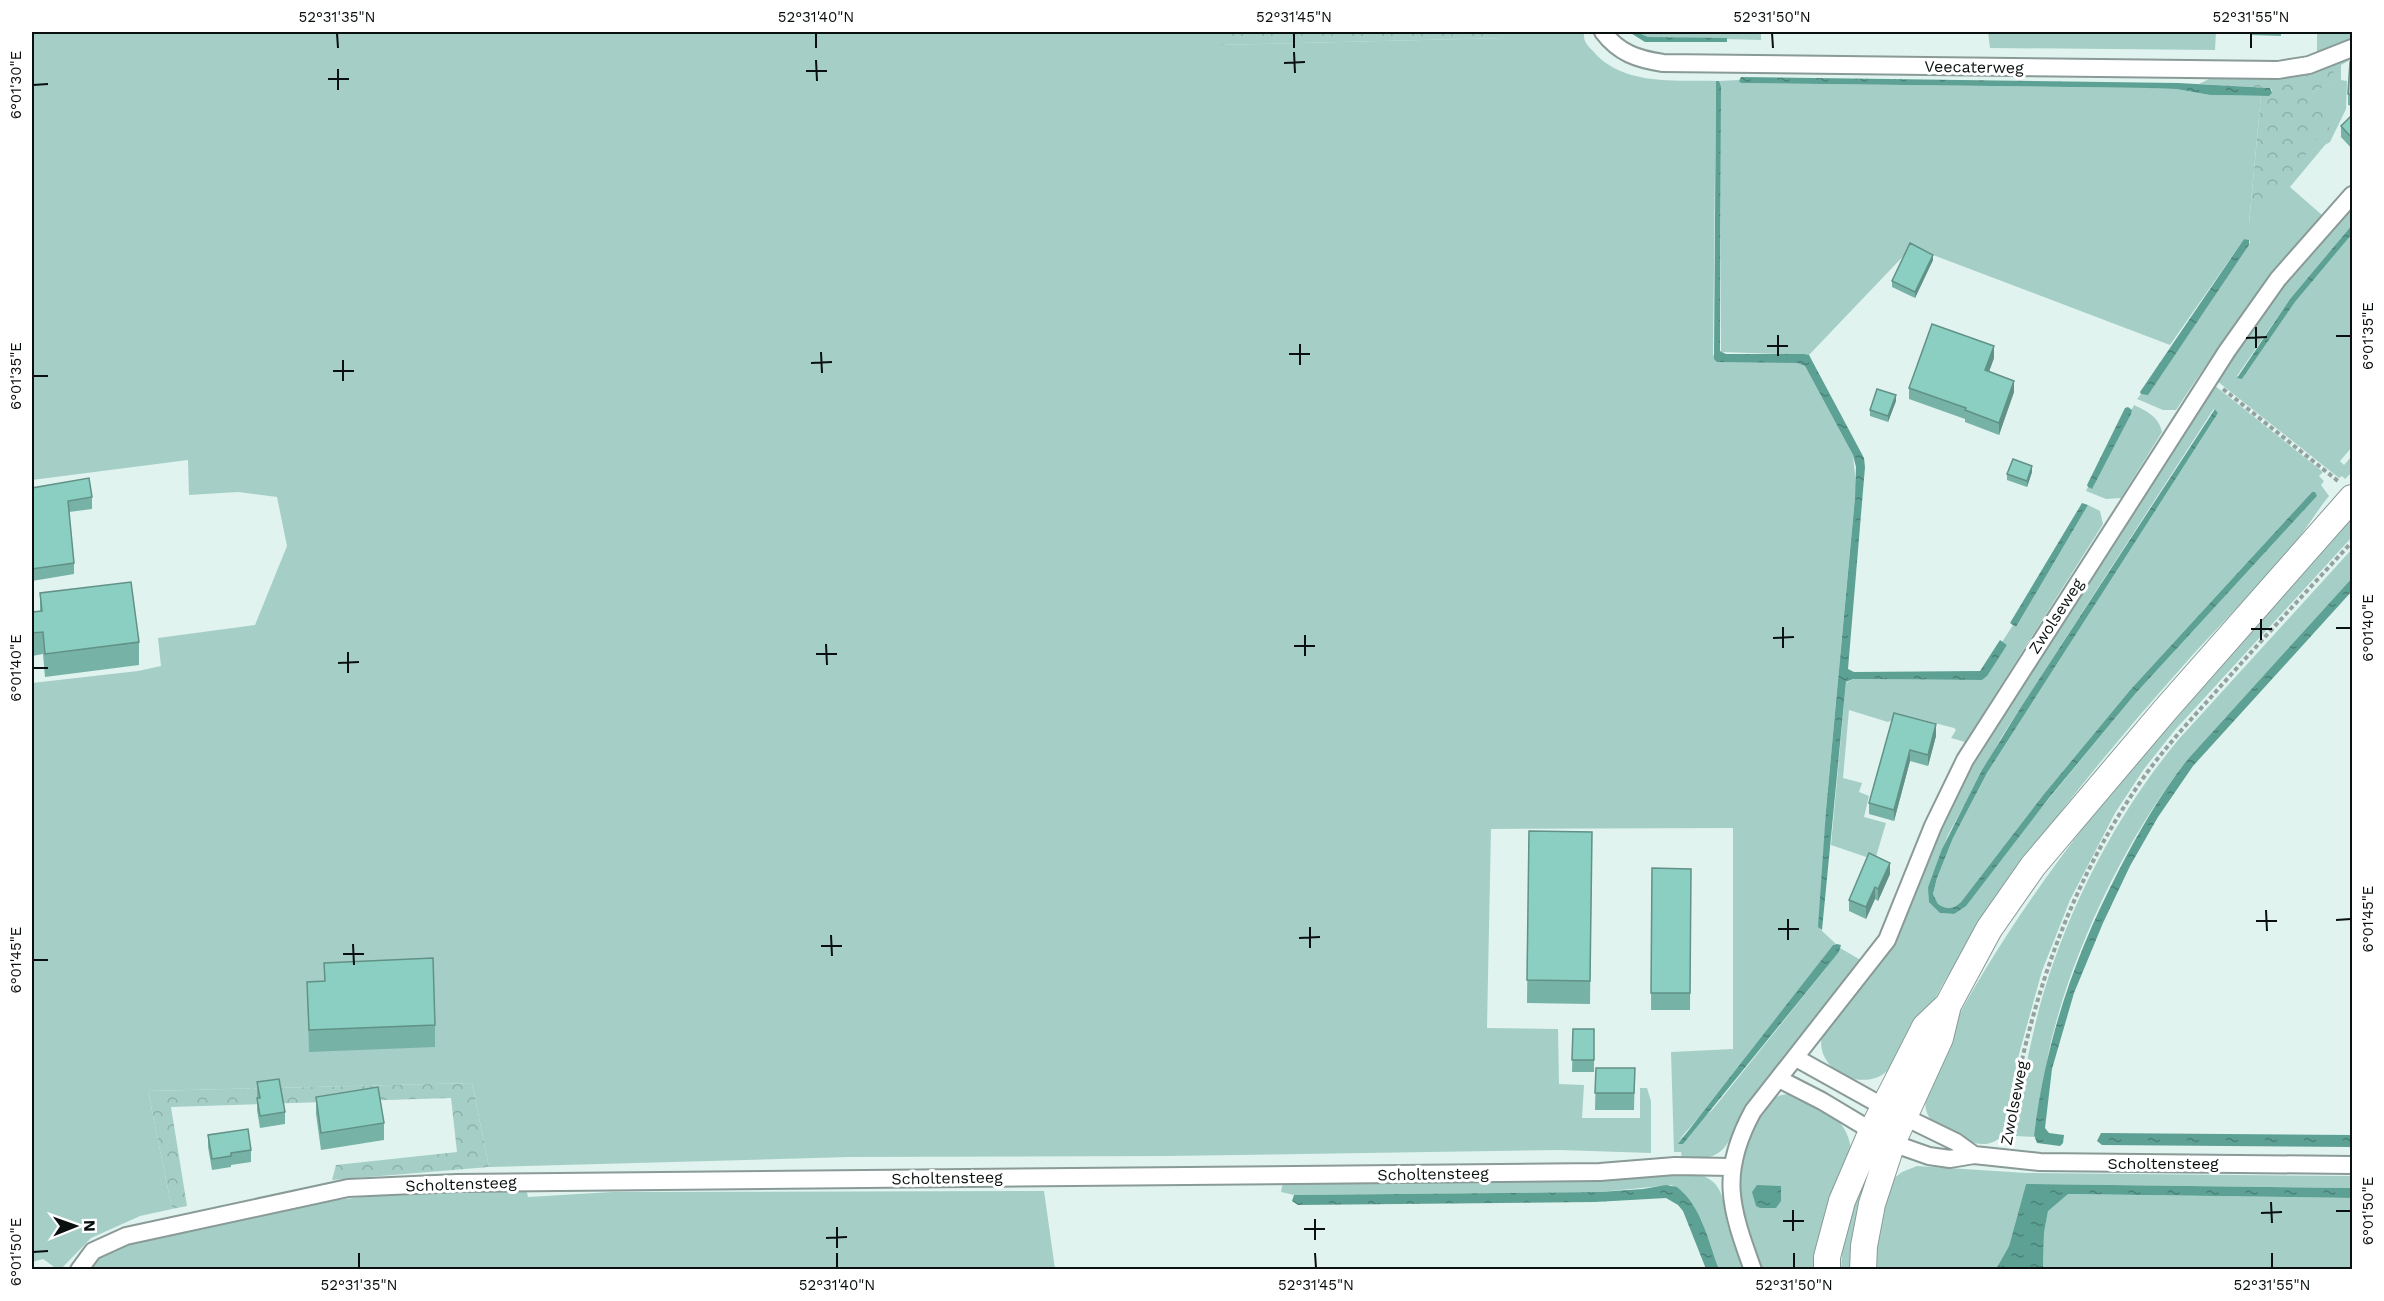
<svg xmlns="http://www.w3.org/2000/svg" width="2384" height="1301" font-family="'Work Sans',sans-serif">
<style>
.green{fill:#a5cfc6;fill-rule:evenodd}
.forest{fill:url(#forest-crowns)}
.water{fill:url(#water-ripples)}
.lines{fill:none;stroke-linecap:round;stroke-linejoin:round}
.street-casing{stroke:#899a97;stroke-width:20}
.primary-casing{stroke:#899a97;stroke-width:28}
.path{stroke:#94a29f;stroke-width:4;stroke-dasharray:4.5 3;stroke-linecap:butt}
.street{stroke:#fff;stroke-width:16}
.primary{stroke:#fff;stroke-width:26}
.wall{fill:#77b2a6}
.shaded-wall{fill:#619187}
.building{fill:#8acfc1;stroke:#619187;stroke-width:1.5}
.ticks{fill:none;stroke:#0a100f;stroke-width:2}
.labels{text-anchor:middle;dominant-baseline:central;stroke-width:6;stroke-linejoin:round;paint-order:stroke}
.street-label{font-size:16px;fill:#0a100f;stroke:#fff}
.neatline{fill:none;stroke:#0a100f;stroke-width:2}
.ticks-label{font-size:15px;text-anchor:middle;fill:#0a100f}
</style>
<defs>
<pattern id="forest-crowns" width="20" height="18" patternUnits="userSpaceOnUse" patternTransform="scale(1.5)"><rect width="20" height="18" fill="#a5cfc6"/><path d="M2 6a3 3 0 1 1 6 0M12 15a3 3 0 1 1 6 0" fill="none" stroke="#8db1a9"/></pattern>
<pattern id="water-ripples" width="26" height="14" patternUnits="userSpaceOnUse" patternTransform="scale(1.5)"><rect width="26" height="14" fill="#5da194"/><path d="M2 4q2-2 4 0t4 0M15 11q2-2 4 0t4 0" fill="none" stroke="#4b8277"/></pattern>
</defs>
<rect width="100%" height="100%" fill="#e0f3ef"/>
<path class="green" d="M32 32H1218L1219 45 1503 38 1502 32H1584C1583 41 1587 45 1593 51 1622 86 1675 80 1716 81L1713 355 1797 363 1805 366 1853 455 1856 485 1826 810 1820 929 1836 944 1833 945 1708 1107 1678 1141 1713 1109 1839 952 1840 948 1859 959 1860 965 1732 1135C1721 1159 1707 1159 1682 1159L1681 1152H1674L1671 1052 1733 1049V828L1491 829 1487 1028 1558 1029 1559 1084 1584 1085 1582 1118H1640V1088H1647L1651 1101V1153L1560 1150 1166 1156 850 1157 489 1167 472 1083 148 1091 172 1209 140 1216 91 1238 61 1269H57L43 1259 32 1262V683L138 671 161 666 158 638 255 625 287 546 277 497 238 492 189 495 188 460 32 480Z
M1637 32H1761V40L1648 37Z
M1988 32H2216L2215 50 1990 48Z
M2317 32H2352V41L2317 56Z
M2352 53V59L2341 65V80L2347 81 2346 109 2330 142 2325 145 2290 187 2322 215C2267 275 2221 342 2176 410H2163L2137 399 2141 394H2148L2249 245 2250 241 2244 239 2170 345 1912 247 1809 355 1721 352V86L1719 81 1739 80 1741 83 2147 88 2176 89 2210 95 2261 96 2249 223 2309 131 2312 92 2336 81 2330 63Z
M2352 207V225L2290 299 2237 376 2242 379 2295 302 2352 234V447L2340 461 2344 465 2352 456V472L2345 479 2342 476 2339 478 2217 381 2283 286Z
M2214 385 2323 472 2319 476 2324 481 2321 485 2329 496C2316 512 2305 531 2292 547 2257 589 2218 626 2182 667 2127 729 2073 793 2025 860 1997 898 1971 937 1947 977 1928 1008 1915 1049 1886 1072 1861 1093 1814 1069 1822 1035L1880 963 1899 933 1936 836 1964 780ZM2215 409 2218 413 1987 773 1953 838 1937 878 1933 894 1938 904C1947 910 1954 909 1961 902L2044 794 2131 689 2312 492 2317 496 2136 693 1954 914 1940 913 1928 887 1948 835 2001 738 2213 410Z
M2134 405C2147 411 2159 417 2162 432L2121 498 2106 499 2086 491 2088 487 2092 488Z
M2088 505 2100 511 2103 524 1965 742 1951 738 1956 730 1954 728 1904 715 1888 722 1849 710 1843 778 1862 783 1859 792 1869 796 1864 817 1886 823 1875 860 1831 845 1846 683 1853 679 1982 680 2007 645 2002 642 2013 625 2016 627Z
M2352 516V537L2175 730 2144 769 2115 813 2070 900 2042 971 2019 1054 2002 1136C1985 1152 1966 1141 1949 1131 1944 1129 1937 1126 1933 1122 1911 1102 1942 1048 1953 1026 2056 834 2209 678 2352 516Z
M2352 549V578L2187 760C2129 834 2076 942 2053 1034 2048 1051 2046 1070 2043 1088 2040 1104 2035 1121 2034 1137L2016 1136 2014 1129C2021 1089 2029 1049 2039 1009 2066 911 2114 818 2178 740Z
M1791 1094C1818 1107 1847 1115 1851 1149L1812 1269 1762 1270C1740 1215 1729 1174 1758 1120 1766 1105 1772 1094 1791 1094Z
M1917 1166 2026 1173 2352 1176V1188L2026 1184 2009 1246 1996 1269 1869 1270 1871 1246 1893 1179 1902 1172Z
M1864 1167 1876 1172 1858 1269 1841 1270 1843 1238Z
M1694 1173C1728 1181 1721 1203 1729 1229 1734 1243 1740 1256 1745 1269H1719L1701 1219 1672 1185 1600 1192 1294 1195 1281 1192 1283 1182Z
M526 1189 528 1197 612 1192 1044 1191 1055 1269 87 1270 93 1261 121 1244 338 1200 417 1190Z
M2067 1194 2352 1198V1269L2043 1270 2044 1233 2048 1210Z"/>
<path class="forest" d="M1218 32H1502L1503 38 1218 45Z
M2330 63 2337 81 2312 92 2332 134 2315 140 2309 132 2308 152 2249 224 2261 96H2269L2272 90 2270 88 2199 84 2219 74Z
M472 1083 489 1167 332 1180 336 1165 457 1152 451 1098 171 1107 187 1206 172 1209 148 1091Z"/>
<path class="water" d="M1629 32H1637L1648 37 1727 38V42H1645Z
M1741 77 2178 83 2270 88 2272 93 2269 96 2210 95 2176 89 2147 88 1741 83 1739 81Z
M1716 81H1719L1721 86 1720 351 1726 354H1804L1809 355 1864 458 1865 467 1848 669 1854 672 1980 671 2000 640 2007 645 1987 676 1982 680 1853 679 1846 682 1822 930 1818 927 1826 810 1855 497 1856 467 1853 455 1805 366 1797 363 1717 362 1714 359Z
M2352 225V234L2295 302 2242 379 2237 378 2290 299Z
M2244 239 2249 240V245L2148 395 2141 394 2140 392Z
M2128 407 2132 410 2131 414 2092 489 2088 487 2087 485 2125 408Z
M2215 409 2218 413 1987 773 1953 838 1937 878 1933 894 1938 904C1947 910 1954 909 1961 902L2044 794 2131 689 2312 492H2315L2317 496 2136 693 2049 798 1966 906 1954 914 1940 913 1929 902 1928 887 1942 849 1982 770 2021 707Z
M2082 503 2088 505 2016 627 2010 623Z
M2352 578V591L2193 766 2158 817 2130 866 2103 923 2074 993 2052 1069 2045 1128 2049 1133 2064 1135 2063 1143 2060 1146 2037 1143 2034 1135C2046 1040 2074 957 2118 872 2138 833 2160 795 2187 760Z
M1837 944 1841 945 1839 952 1683 1144H1678L1833 945Z
M2101 1133 2352 1135V1147L2102 1145 2097 1141Z
M2026 1184 2352 1188V1198L2068 1194 2048 1211 2044 1233 2043 1269H1996L2009 1246Z
M1666 1185 1677 1187C1702 1207 1708 1241 1719 1269H1706L1683 1211 1678 1205 1666 1198 1595 1202 1298 1205 1292 1201 1294 1195 1600 1192 1643 1189Z
M1757 1185 1781 1186V1201L1776 1208H1760L1756 1206 1752 1192Z"/>
<g class="lines">
<g class="street-casing">
<path id="street" d="M1603 32C1619 53 1637 59 1663 63L2278 70 2309 65 2352 48
M1796 1058 1884 1107 1956 1142 1974 1155
M1779 1079 1822 1101 1892 1143 1929 1156 1950 1159 1974 1155 2040 1162 2352 1165
M79 1270 93 1251 126 1236 348 1188 457 1183 1600 1172 1675 1166 1731 1167
M1753 1270C1730 1207 1719 1173 1753 1111L1887 940 1933 826 1965 760 2227 351 2278 279 2352 195"/>
</g>
<g class="primary-casing">
<path id="primary" d="M1827 1270V1257L1842 1201 1872 1131 1925 1027 1946 1007
M1863 1270 1864 1246 1872 1204 1892 1143 1940 1038 1948 1005 1989 929 2033 866 2166 709 2352 498"/>
</g>
<path class="path" d="M2223 389 2338 481
M2006 1141C2027 1013 2064 895 2137 787 2159 754 2186 725 2212 696 2258 644 2305 593 2352 542"/>
<use href="#street" class="street"/>
<use href="#primary" class="primary"/>
</g>
<path class="wall" d="M2250 32H2281V36L2250 35Z
M2352 62V106L2348 105V94Z
M2352 115V149L2341 137V126Z
M1933 260 1915 298 1892 287V281Z
M1994 358 1989 372 2014 392 1999 435 1965 422V419L1909 399V388Z
M1896 401 1888 422 1870 416V410Z
M2032 472 2027 487 2007 480V474Z
M32 488 92 497V509L69 512 74 563V574L32 581Z
M40 593 139 642V665L45 677 43 654 32 656V612L40 611Z
M1894 713 1936 736 1928 766 1910 761 1894 821 1869 814V803Z
M1529 831 1592 832 1590 1004 1527 1003Z
M1652 868 1691 869 1690 1010H1651Z
M1890 874 1878 901 1875 899 1866 919 1849 911V900Z
M324 963 435 1025V1047L309 1052 307 982 324 981Z
M1573 1029H1594V1072H1572Z
M1596 1068H1635L1634 1110H1595Z
M257 1082 285 1112V1124L260 1128 257 1110Z
M316 1097 384 1123V1140L321 1150 316 1114Z
M208 1135 251 1150V1162L231 1165V1167L212 1170 208 1147Z"/>
<path class="shaded-wall" d="M1933 255V260L1915 298V292Z
M1994 346V358L1985 382V370Z
M2014 381V392L1999 435V423Z
M1896 395V401L1888 422V416Z
M2032 466V472L2027 487V481Z
M1936 724V736L1928 766V755Z
M1910 750V761L1894 821V810Z
M1890 863V874L1878 901V889Z
M1875 887V899L1866 919V907Z"/>
<path class="building" d="M2350 62H2352V95L2348 94Z
M2352 115V138L2341 126Z
M1910 243 1933 255 1915 292 1892 281Z
M1932 324 1994 346 1985 370 2014 381 1999 423 1965 410 1966 408 1909 388Z
M1877 389 1896 395 1888 416 1870 410Z
M2013 459 2032 466 2027 481 2007 474Z
M89 478 92 497 68 501 74 563 32 569V488Z
M131 582 139 642 45 654 43 632 32 633V612L42 611 40 593Z
M1894 713 1936 724 1928 755 1910 750 1894 810 1869 803Z
M1529 831 1592 832 1590 981 1527 980Z
M1869 853 1890 863 1878 889 1875 887 1866 907 1849 900Z
M1652 868 1691 869 1690 993H1651Z
M433 958 435 1025 309 1030 307 982 325 981 324 963Z
M1573 1029H1594V1060H1572Z
M1596 1068H1635L1634 1093H1595Z
M279 1079 285 1112 260 1116 257 1098H260L257 1082Z
M378 1087 384 1123 321 1133 316 1097Z
M248 1129 251 1150 231 1153V1156L212 1159 208 1135Z"/>
<path class="ticks" d="M337 33 338 48M816 33V48M1294 33V48M1772 33 1773 48M2251 33V48M1294 52 1295 73M816 60 817 81M1284 63 1305 62M338 69V90M806 71H827M328 79H349M33 85 48 84M2256 327V348M1778 335V356M2336 336H2351M2246 338 2267 337M1300 344V365M1767 346H1788M821 352 822 373M1289 354H1310M343 360V381M811 363 832 362M333 371H354M33 376H48M2261 619V640M1783 627V648M2336 628H2351M2251 629H2272M1305 635V656M1773 638 1794 637M826 644 827 665M1294 646H1315M348 652V673M816 654H837M338 663 359 662M33 668H48M2266 910 2267 931M1788 919V940M2336 920 2351 919M2256 921H2277M1310 927V948M1778 929H1799M831 935 832 956M1299 938 1320 937M353 944 354 965M821 946H842M343 954H364M33 960H48M2271 1202 2272 1223M1793 1210V1231M2336 1211H2351M2261 1213 2282 1212M1315 1219V1240M1783 1221H1804M837 1227V1248M1304 1229H1325M826 1238 847 1237M33 1252 48 1251M359 1253V1268M837 1253V1268M1315 1253 1316 1268M1794 1253V1268M2272 1253V1268"/>
<g class="labels">
<g class="street-label">
<text transform="translate(1974 67) rotate(1)">Veecaterweg</text>
<text transform="translate(2056 616) rotate(-57)">Zwolseweg</text>
<text transform="translate(2014 1103) rotate(-79)">Zwolseweg</text>
<text x="2163" y="1163">Scholtensteeg</text>
<text transform="translate(1433 1174) rotate(-1)">Scholtensteeg</text>
<text transform="translate(947 1178) rotate(-1)">Scholtensteeg</text>
<text transform="translate(461 1184) rotate(-2)">Scholtensteeg</text>
</g>
</g>
<rect width="2384" height="1301" fill="none" stroke="#ffffff" stroke-width="66"/>
<g transform="translate(75 1226) rotate(89)" stroke="#ffffff" stroke-width="4.5" paint-order="stroke">
<path d="M0-4.5L10 22L0 15L-10 22Z" fill="#0a100f"/>
<text y="-9" font-size="16" font-weight="bold" text-anchor="middle" fill="#0a100f">N</text>
</g>
<rect x="33" y="33" width="2318" height="1235" class="neatline"/>
<g class="ticks-label">
<text x="337" y="22">52°31'35"N</text>
<text x="816" y="22">52°31'40"N</text>
<text x="1294" y="22">52°31'45"N</text>
<text x="1772" y="22">52°31'50"N</text>
<text x="2251" y="22">52°31'55"N</text>
<text transform="translate(16 85) rotate(-90)" y="5">6°01'30"E</text>
<text transform="translate(2368 336) rotate(-90)" y="5">6°01'35"E</text>
<text transform="translate(16 376) rotate(-90)" y="5">6°01'35"E</text>
<text transform="translate(2368 628) rotate(-90)" y="5">6°01'40"E</text>
<text transform="translate(16 668) rotate(-90)" y="5">6°01'40"E</text>
<text transform="translate(2368 919) rotate(-90)" y="5">6°01'45"E</text>
<text transform="translate(16 960) rotate(-90)" y="5">6°01'45"E</text>
<text transform="translate(2368 1211) rotate(-90)" y="5">6°01'50"E</text>
<text transform="translate(16 1252) rotate(-90)" y="5">6°01'50"E</text>
<text x="359" y="1290">52°31'35"N</text>
<text x="837" y="1290">52°31'40"N</text>
<text x="1316" y="1290">52°31'45"N</text>
<text x="1794" y="1290">52°31'50"N</text>
<text x="2272" y="1290">52°31'55"N</text>
</g>
</svg>
